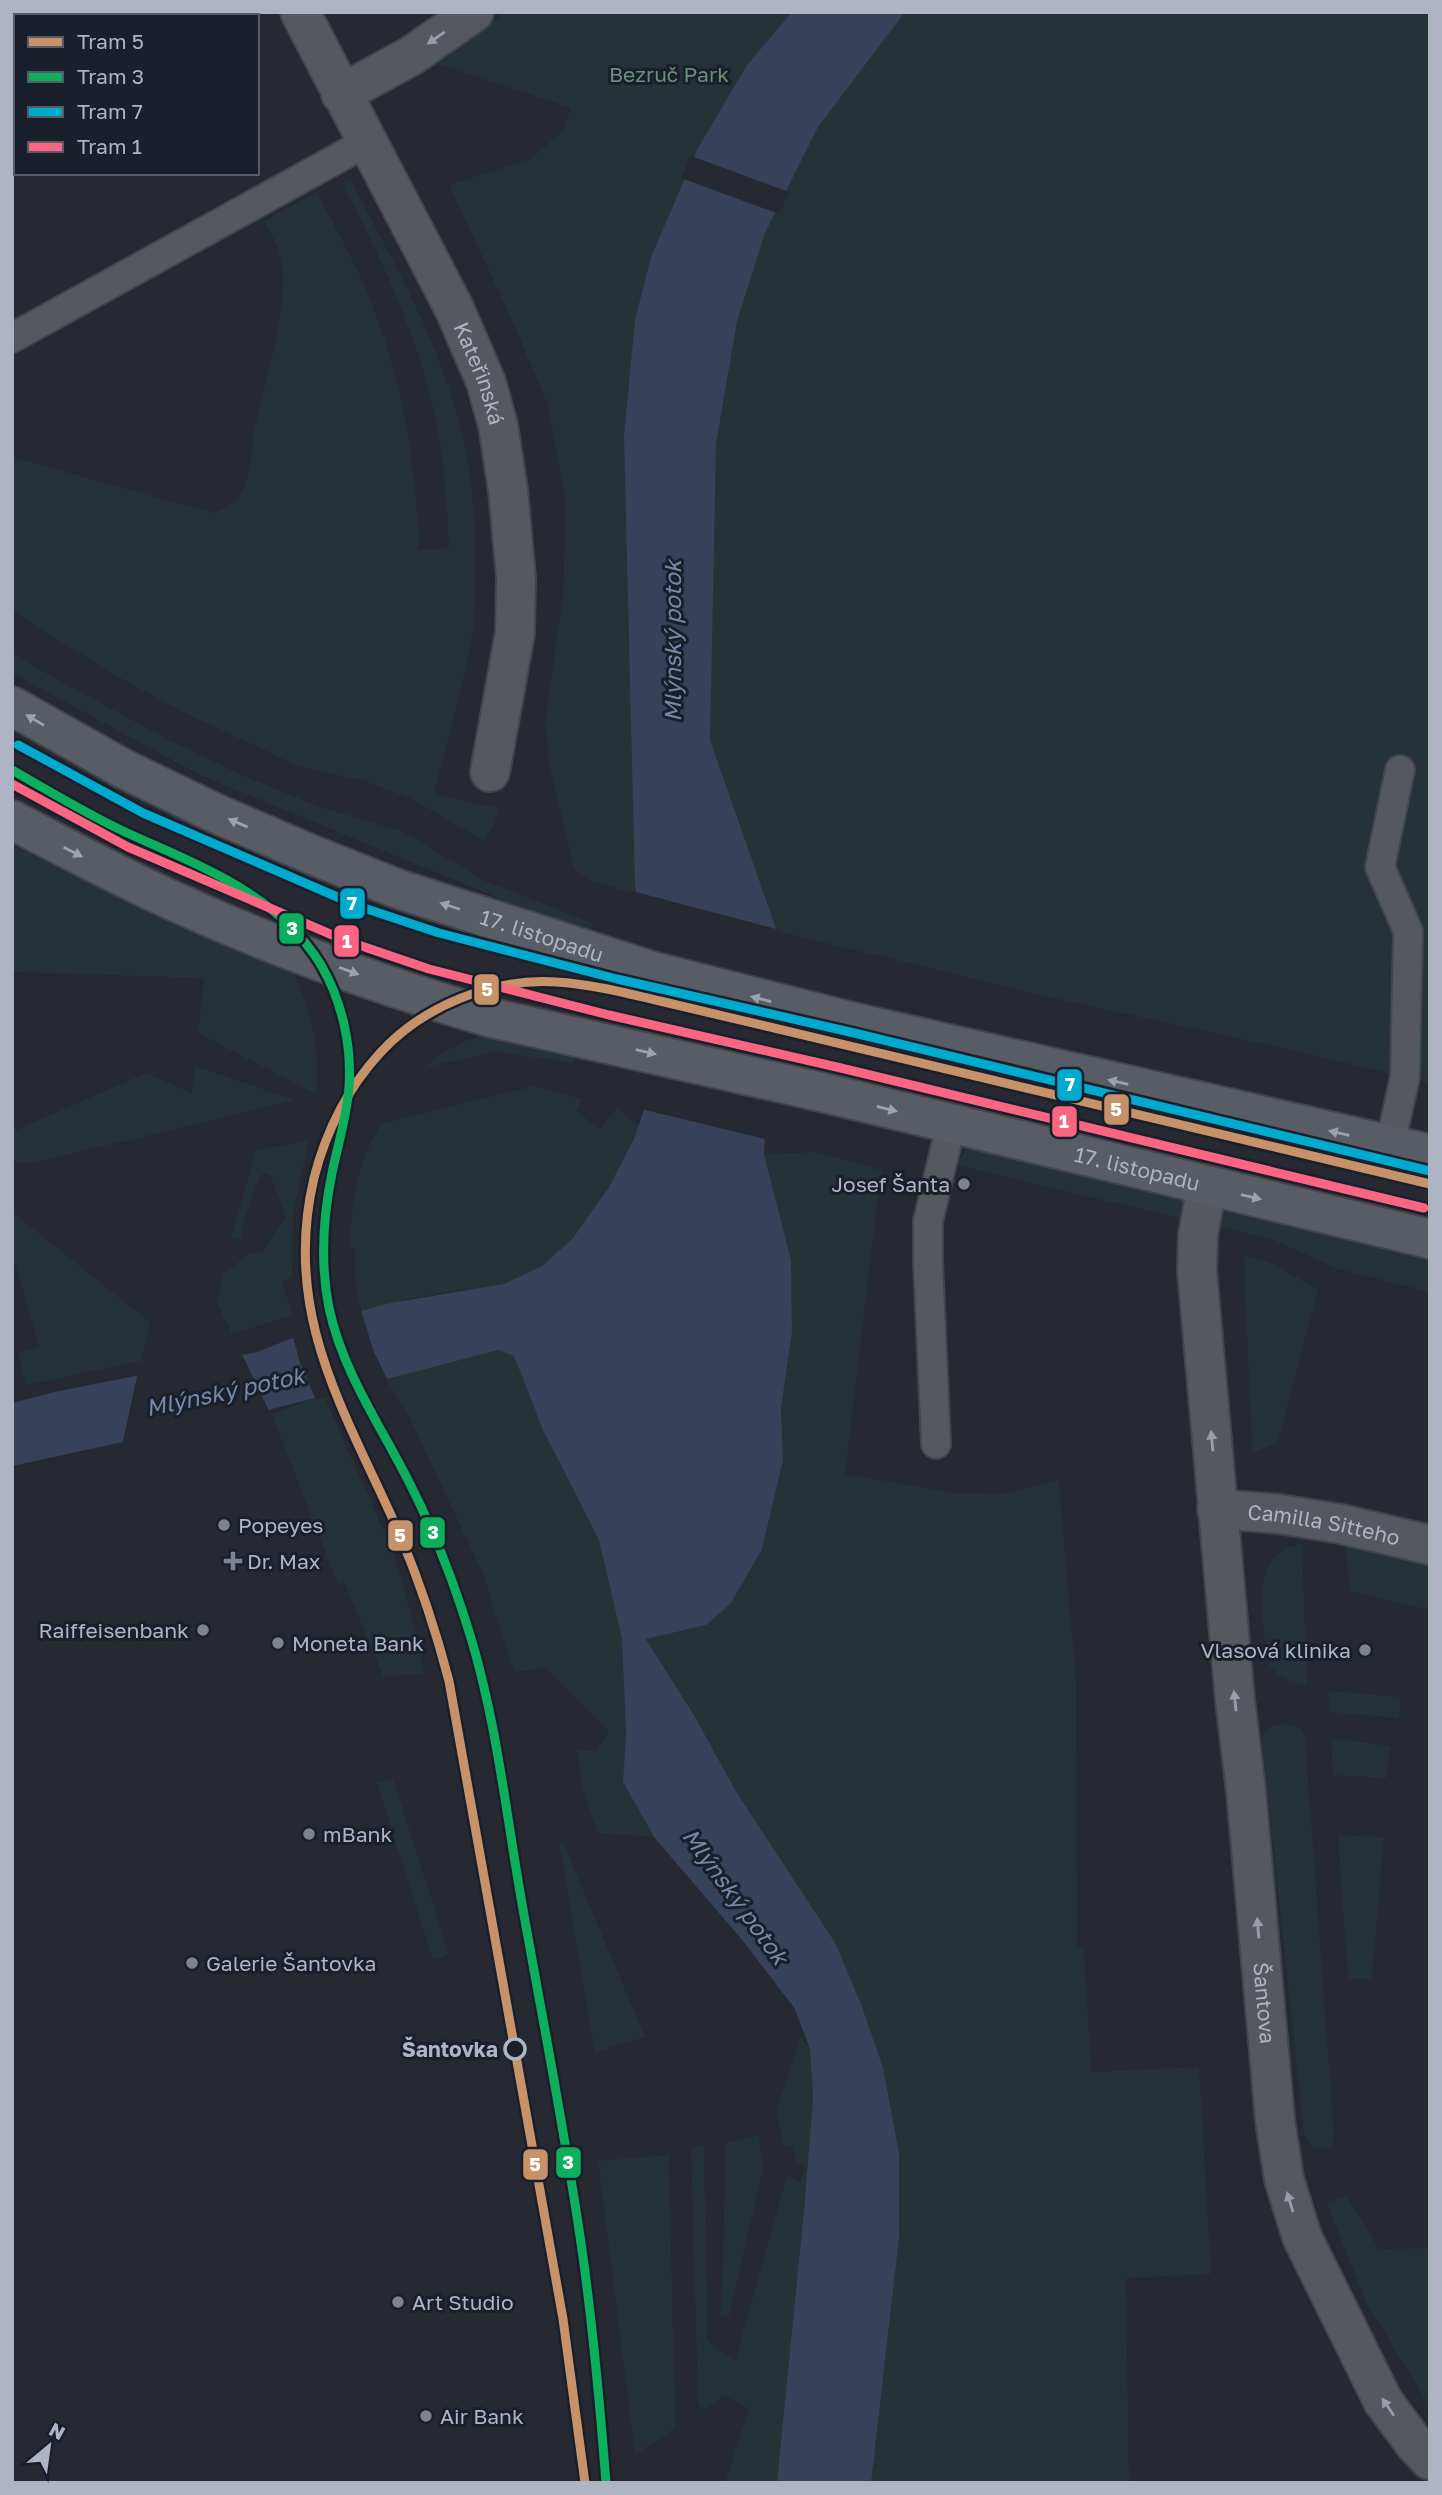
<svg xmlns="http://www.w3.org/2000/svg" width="1442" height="2495" font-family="'Golos Text',sans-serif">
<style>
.green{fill:#233337}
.water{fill:#35425a}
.pier{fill:#262931}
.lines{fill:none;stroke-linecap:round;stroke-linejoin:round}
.lane-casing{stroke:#43454c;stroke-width:32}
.street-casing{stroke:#43454c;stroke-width:42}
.secondary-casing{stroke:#43454c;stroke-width:42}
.lane{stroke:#55585f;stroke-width:28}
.street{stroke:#55585f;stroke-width:38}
.secondary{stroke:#585c64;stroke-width:38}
.tram-1-casing{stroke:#191f2b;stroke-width:14}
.tram-2-casing{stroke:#191f2b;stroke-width:14}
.tram-3-casing{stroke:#191f2b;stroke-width:14}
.tram-4-casing{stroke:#191f2b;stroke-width:14}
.tram-1{stroke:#c7916a;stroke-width:9}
.tram-2{stroke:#0daf5c;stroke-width:9}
.tram-3{stroke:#00a9ce;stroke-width:9}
.tram-4{stroke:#fa6682;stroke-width:9}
.oneway{fill:#989daa}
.oneway2{fill:#9da2b0}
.poi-dot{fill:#7e8390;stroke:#191f2b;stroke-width:2.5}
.stop-dot{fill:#191f2b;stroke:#aeb4c3;stroke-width:3.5}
.labels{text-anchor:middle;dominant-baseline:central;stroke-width:6;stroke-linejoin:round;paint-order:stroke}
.park-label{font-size:21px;fill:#679274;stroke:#191f2b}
.street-label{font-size:21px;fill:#aeb4c3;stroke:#191f2b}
.poi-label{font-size:21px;fill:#aeb4c3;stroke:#191f2b;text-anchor:start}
.stop-label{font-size:21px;font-weight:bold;fill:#aeb4c3;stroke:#191f2b;text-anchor:end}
.water-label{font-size:23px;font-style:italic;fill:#7789aa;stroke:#191f2b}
.line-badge{stroke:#191f2b;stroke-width:2.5}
.badge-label{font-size:19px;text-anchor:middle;font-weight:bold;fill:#fff}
</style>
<rect width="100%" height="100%" fill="#262931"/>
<path class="green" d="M505 12H1430V1083L1291 1050 1031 993 777 931 710 740V710L635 894 588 879 574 869 549 763 545 724 563 595 566 503 548 405 512 320 449 185 532 158 563 131 571 108 437 64Z
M348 182 352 183C396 266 444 350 464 442 476 496 477 557 474 612 474 631 469 651 465 670 456 712 444 753 434 794L499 808 494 825 484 841 410 798 364 781 298 766 183 712 113 674 12 611V457L213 513C225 508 235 504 242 491 251 473 251 453 254 434 264 379 287 322 282 265 281 249 271 235 264 221L317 192C331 220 348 249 361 278 400 365 416 456 419 550L449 548C447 507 445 465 437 425 420 341 384 264 345 189V185Z
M12 652 49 675 167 739 244 776 317 806 398 830 418 840 483 880 592 923 591 933 503 900 200 775 12 673Z
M12 846 39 855 292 968C310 1008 322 1050 316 1094L198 1033 204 978 12 972Z
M492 1033 576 1055 573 1063 497 1052 426 1067C445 1049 466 1038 492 1033Z
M195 1066 295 1100 33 1163H20L12 1159V1120L16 1130 146 1073 192 1093Z
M534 1086 582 1099 576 1111 600 1129 617 1108 639 1126C615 1186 569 1265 504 1284 489 1289 471 1289 456 1291 424 1296 392 1302 361 1311L355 1279V1248L350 1250C351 1205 356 1163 381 1124Z
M309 1140 293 1215 292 1277 282 1282 293 1315 232 1334 217 1303 223 1274 250 1253H262L286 1216 270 1175 264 1173 259 1178 241 1230 243 1240 231 1238 256 1151Z
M971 1148 1186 1198 1183 1219 956 1165 964 1152Z
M817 1152 881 1170 845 1474 956 1493 1003 1494 1059 1480 1076 1682 1077 1947H1084L1091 2072 1199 2067 1211 2274 1126 2278 1129 2483H871L899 2238V2153L883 2067 861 2004 836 1944 737 1793 696 1718 646 1638 706 1625 783 1460 781 1409 792 1332 791 1260 764 1154Z
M1222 1204 1430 1260V1292L1338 1269 1271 1239 1219 1227Z
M12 1212 150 1322 141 1361 26 1385 18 1353 39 1346 12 1253Z
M1244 1255 1268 1262 1318 1289 1278 1442 1252 1454Z
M498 1350 514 1356 543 1430 599 1540 622 1639 626 1734 623 1782 654 1837 598 1833 583 1792 577 1750 597 1751 609 1731 545 1668 514 1672 483 1574 406 1410 385 1378Z
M323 1394 394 1554 416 1632 424 1674 383 1676 344 1582 338 1585 272 1415Z
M1302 1544 1307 1686C1296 1682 1282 1679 1273 1670 1265 1660 1266 1644 1264 1633 1261 1596 1255 1552 1302 1544Z
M1345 1545 1430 1565V1610L1350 1591Z
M1328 1691 1401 1697 1399 1718 1329 1712Z
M1281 1724 1301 1728 1305 1737 1334 2137 1331 2146 1324 2149 1312 2147 1304 2135 1262 1741C1265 1730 1270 1725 1281 1724Z
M1331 1738 1390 1746 1387 1778 1333 1775Z
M393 1779 449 1954 433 1960 377 1783Z
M1338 1835 1384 1837 1372 1979H1348Z
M563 1842 645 2037 595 2052 559 1843Z
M801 2036 810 2049 813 2096 805 2199 777 2483H725L749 2409 725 2396 704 2410 698 2405 691 2148 704 2145 707 2340 735 2361 787 2175 800 2181 806 2168 796 2162 793 2145 785 2148 776 2113Z
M759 2135 763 2169 729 2316 721 2315 726 2142Z
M669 2155 675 2428 635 2455 598 2161Z
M1347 2197 1379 2249 1430 2248V2407L1366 2302 1326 2202Z"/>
<path class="water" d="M792 12H905L818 127 765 233 737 321 716 444 710 740 777 931 764 1154 791 1260 792 1332 781 1409 783 1460 762 1549 731 1603 706 1625 646 1639 694 1715 737 1793 836 1944 861 2004 883 2067 899 2153V2238L871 2483H777L805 2199 813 2097 810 2049 795 2009 743 1941 654 1837 623 1782 626 1734 622 1639 599 1540 543 1430 514 1356 498 1350 257 1413 12 1466V1403L59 1391 257 1352 361 1311 385 1304 504 1284 542 1266 573 1238 609 1187 634 1139 657 1071 635 884 624 436 635 320 651 257 698 148 747 65Z"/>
<path class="pier" d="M691 156 789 192 779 214 681 178Z
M632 891 780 930 769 1140 641 1109 653 1071Z
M360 1307 374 1352 388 1381 316 1400 300 1363 292 1333Z
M241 1352 270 1413 122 1446 138 1372Z"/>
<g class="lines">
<g class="lane-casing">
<path id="lane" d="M12 338 367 142
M1390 1145 1405 1077 1408 931 1380 867 1400 770
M936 1444 928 1262V1221L951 1125"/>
</g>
<g class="street-casing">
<g id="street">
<path id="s1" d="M300 12 454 308 486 382 498 425 508 490 516 577 515 633 490 772"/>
<path d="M341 94 411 56 474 12"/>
<path id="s2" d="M1207 1186 1198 1235 1197 1271 1235 1700 1246 1791 1275 2120 1284 2179 1302 2237 1383 2401 1414 2443 1430 2460"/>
<path id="s3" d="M1217 1509 1279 1514 1341 1524 1430 1545"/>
</g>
</g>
<g class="secondary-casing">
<g id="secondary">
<path id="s4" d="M12 706 122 768 217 814 315 856 398 889 652 971 853 1022 1430 1154"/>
<path id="s5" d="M12 820C64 847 116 875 169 899 273 947 382 986 492 1018L821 1092 1430 1239"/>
</g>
</g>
<use href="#lane" class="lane"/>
<use href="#street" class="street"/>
<use href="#secondary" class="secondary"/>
<g class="tram-1-casing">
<path id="tram-1" d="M585 2483 563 2319 449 1681C436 1631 420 1583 400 1535 347 1414 281 1317 314 1178 326 1131 347 1089 380 1053 423 1006 492 978 556 982 591 984 626 993 660 1001L1430 1184"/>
</g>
<g class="tram-2-casing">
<path id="tram-2" d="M12 770C49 791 85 813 123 831 196 865 277 892 321 965 342 1001 352 1046 349 1087 347 1116 338 1144 332 1173 323 1217 320 1263 329 1308 343 1373 381 1426 410 1484 435 1533 455 1585 471 1638 498 1728 507 1822 524 1915 544 2027 566 2138 582 2250 593 2327 600 2405 606 2483"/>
</g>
<g class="tram-3-casing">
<path id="tram-3" d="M18 745 143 813 358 906 439 933 617 979 850 1032 1430 1171"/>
</g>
<g class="tram-4-casing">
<path id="tram-4" d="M12 784 128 847 344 940 429 969 609 1015 841 1068 1424 1208"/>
</g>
<use href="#tram-1" class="tram-1"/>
<use href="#tram-2" class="tram-2"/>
<use href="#tram-3" class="tram-3"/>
<use href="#tram-4" class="tram-4"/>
</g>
<defs><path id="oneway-solid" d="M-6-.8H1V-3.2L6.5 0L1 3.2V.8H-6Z" transform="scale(1.75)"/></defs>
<g class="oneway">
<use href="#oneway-solid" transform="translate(436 38) rotate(145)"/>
<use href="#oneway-solid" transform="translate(1212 1441) rotate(-95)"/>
<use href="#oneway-solid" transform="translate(1235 1701) rotate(-96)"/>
<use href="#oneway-solid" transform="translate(1258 1928) rotate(-95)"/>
<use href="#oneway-solid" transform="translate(1290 2202) rotate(-107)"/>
<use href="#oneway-solid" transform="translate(1388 2407) rotate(-124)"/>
</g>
<g class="oneway2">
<use href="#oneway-solid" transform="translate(35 720) rotate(-149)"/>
<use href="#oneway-solid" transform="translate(238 823) rotate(-157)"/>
<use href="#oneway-solid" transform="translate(73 852) rotate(27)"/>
<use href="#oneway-solid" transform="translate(450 906) rotate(-162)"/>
<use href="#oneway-solid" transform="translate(349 971) rotate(20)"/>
<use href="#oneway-solid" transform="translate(761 999) rotate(-166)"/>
<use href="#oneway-solid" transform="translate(646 1052) rotate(13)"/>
<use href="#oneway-solid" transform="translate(1118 1082) rotate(-167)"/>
<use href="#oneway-solid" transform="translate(887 1109) rotate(14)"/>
<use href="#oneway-solid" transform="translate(1339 1133) rotate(-167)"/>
<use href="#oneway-solid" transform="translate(1251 1197) rotate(13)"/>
</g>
<g class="poi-dot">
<circle cx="964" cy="1184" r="7"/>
<circle cx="224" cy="1525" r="7"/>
<path d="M229.5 1550.5h7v7h7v7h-7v7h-7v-7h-7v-7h7z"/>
<circle cx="203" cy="1630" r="7"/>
<circle cx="278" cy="1643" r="7"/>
<circle cx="1365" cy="1650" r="7"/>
<circle cx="309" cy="1834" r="7"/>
<circle cx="192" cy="1963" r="7"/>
<circle cx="398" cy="2302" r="7"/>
<circle cx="426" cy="2416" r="7"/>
</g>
<circle class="stop-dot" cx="515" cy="2049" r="10"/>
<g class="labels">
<g class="park-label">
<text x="669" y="74">Bezruč Park</text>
</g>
<g class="street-label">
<text stroke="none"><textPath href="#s1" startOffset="404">Kateřinská</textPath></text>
<text stroke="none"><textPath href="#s4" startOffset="579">17. listopadu</textPath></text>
<text stroke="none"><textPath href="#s5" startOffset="1183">17. listopadu</textPath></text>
<text stroke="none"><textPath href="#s3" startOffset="108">Camilla Sitteho</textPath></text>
<text stroke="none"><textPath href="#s2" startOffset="821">Šantova</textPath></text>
</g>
<g class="poi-label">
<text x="950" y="1184" text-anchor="end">Josef Šanta</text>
<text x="238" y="1525">Popeyes</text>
<text x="247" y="1561">Dr. Max</text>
<text x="189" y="1630" text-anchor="end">Raiffeisenbank</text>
<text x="292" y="1643">Moneta Bank</text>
<text x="1351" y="1650" text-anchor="end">Vlasová klinika</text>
<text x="323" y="1834">mBank</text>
<text x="206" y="1963">Galerie Šantovka</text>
<text x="412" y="2302">Art Studio</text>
<text x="440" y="2416">Air Bank</text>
</g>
<g class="stop-label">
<text x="498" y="2049">Šantovka</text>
</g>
<g class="water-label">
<text transform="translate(672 641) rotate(-90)">Mlýnský potok</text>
<text transform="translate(225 1391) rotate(-12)">Mlýnský potok</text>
<text transform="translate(736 1896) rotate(54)">Mlýnský potok</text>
</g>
</g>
<g class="line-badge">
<rect x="339" y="887" width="27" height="33" rx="7" fill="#00a9ce"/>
<rect x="278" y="912" width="27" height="33" rx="7" fill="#0daf5c"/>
<rect x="333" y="924" width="27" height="34" rx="7" fill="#fa6682"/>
<rect x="473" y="973" width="27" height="33" rx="7" fill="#c7916a"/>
<rect x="1056" y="1068" width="27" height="34" rx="7" fill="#00a9ce"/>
<rect x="1103" y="1093" width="27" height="33" rx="7" fill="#c7916a"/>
<rect x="1051" y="1105" width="27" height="33" rx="7" fill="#fa6682"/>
<rect x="419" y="1516" width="27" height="33" rx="7" fill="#0daf5c"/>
<rect x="387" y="1519" width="27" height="33" rx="7" fill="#c7916a"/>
<rect x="555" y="2146" width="27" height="33" rx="7" fill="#0daf5c"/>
<rect x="522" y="2148" width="27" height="33" rx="7" fill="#c7916a"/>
</g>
<g class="badge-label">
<text x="352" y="910">7</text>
<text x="292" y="935">3</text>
<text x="347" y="948">1</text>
<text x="487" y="996">5</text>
<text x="1070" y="1091">7</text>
<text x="1116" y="1116">5</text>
<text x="1064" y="1128">1</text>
<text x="433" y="1539">3</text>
<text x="400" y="1542">5</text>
<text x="568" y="2169">3</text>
<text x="535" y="2171">5</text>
</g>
<rect width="1442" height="2495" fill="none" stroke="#aeb4c3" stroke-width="28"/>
<rect x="14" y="14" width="245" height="161" fill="#191f2b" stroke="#555b68" stroke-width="2"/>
<rect x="28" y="37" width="35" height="10" fill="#c7916a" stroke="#555b68" stroke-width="2"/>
<text x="77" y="49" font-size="21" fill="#aeb4c3">Tram 5</text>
<rect x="28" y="72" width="35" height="10" fill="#0daf5c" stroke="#555b68" stroke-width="2"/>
<text x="77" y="84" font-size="21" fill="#aeb4c3">Tram 3</text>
<rect x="28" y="107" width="35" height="10" fill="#00a9ce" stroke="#555b68" stroke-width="2"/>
<text x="77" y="119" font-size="21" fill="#aeb4c3">Tram 7</text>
<rect x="28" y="142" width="35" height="10" fill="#fa6682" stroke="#555b68" stroke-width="2"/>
<text x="77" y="154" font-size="21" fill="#aeb4c3">Tram 1</text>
<g transform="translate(49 2446) rotate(29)" stroke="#191f2b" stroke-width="5" paint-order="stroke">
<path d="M0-5L12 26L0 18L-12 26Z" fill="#aeb4c3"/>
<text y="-10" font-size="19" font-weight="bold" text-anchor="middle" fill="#aeb4c3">N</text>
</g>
</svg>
